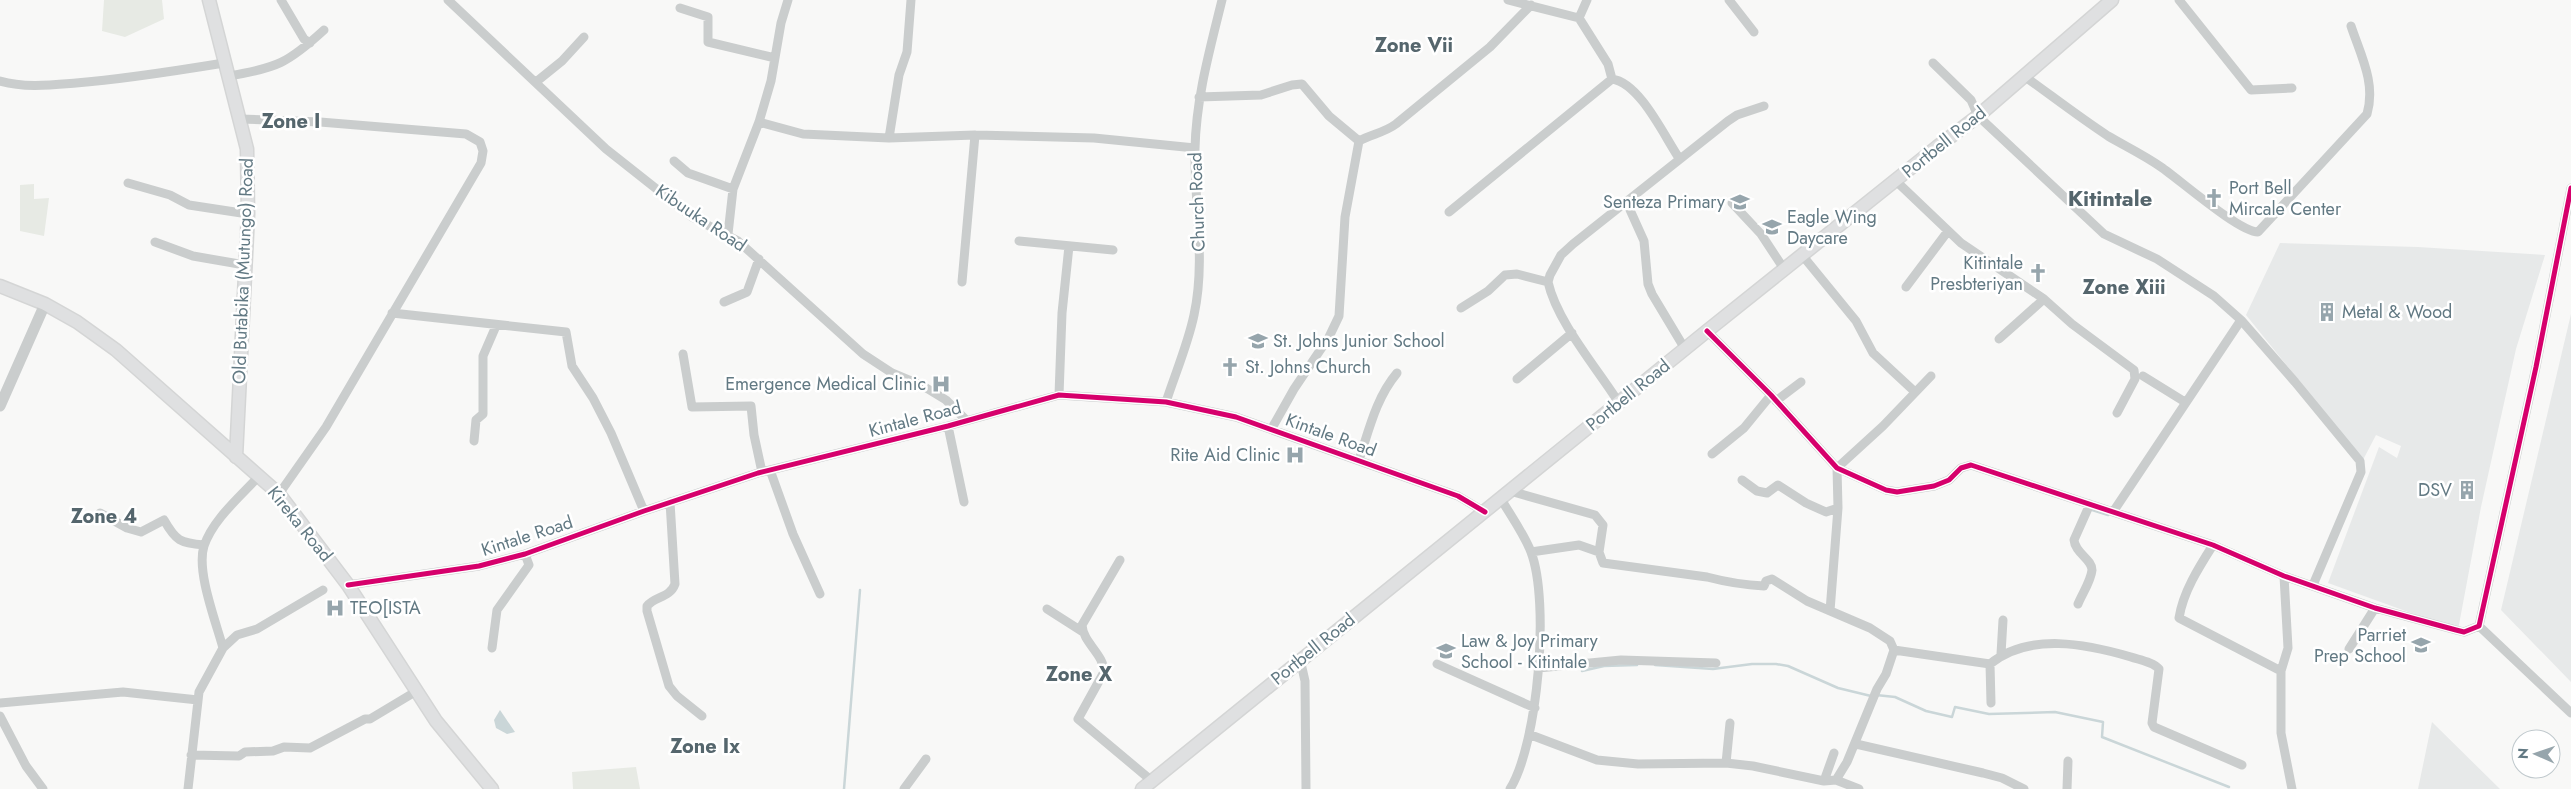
<svg xmlns="http://www.w3.org/2000/svg" width="2571" height="789" font-family="Jost,sans-serif">
<style>
.built{fill:#e7e9e9}
.green{fill:#e7eae4}
.water{fill:#cad6d8}
.lines{fill:none;stroke-linecap:round;stroke-linejoin:round}
.stream{stroke:#cad6d8;stroke-width:2.5}
.secondary-casing{stroke:#d4d5d5;stroke-width:15}
.minor{stroke:#cacdcd;stroke-width:9}
.tertiary{stroke:#cacdcd;stroke-width:11}
.secondary{stroke:#dfe0e1;stroke-width:12}
.cycleway-casing{stroke:#fff;stroke-width:8}
.cycleway{stroke:#d6006c;stroke-width:5}
.labels{text-anchor:middle;dominant-baseline:central;stroke-width:5;stroke-linejoin:round;paint-order:stroke}
.street-label{font-size:18px;fill:#627983;stroke:#fff}
.poi-label{font-size:18px;fill:#627983;stroke:#fff;text-anchor:start}
.quarter-label{font-size:20px;font-weight:bold;fill:#55666d;stroke:#fff}
.district-label{font-size:22px;font-weight:bold;fill:#55666d;stroke:#fff}
</style>
<rect width="100%" height="100%" fill="#f8f8f7"/>
<path class="built" d="M2280 243 2418 247 2545 255 2516 349 2481 507 2458 630 2328 583 2379 447 2397 458 2401 446 2376 435 2363 460 2246 315Z
M2571 314V682L2501 610Z
M2432 722 2500 789H2418Z"/>
<path class="green" d="M104 0H162L164 19 125 37 102 31Z
M34 184V199L49 198 44 236 20 231V185Z
M636 767 640 789H573L572 772Z"/>
<path class="water" d="M500 710 515 732 507 734 496 728 494 720Z"/>
<g class="lines">
<path class="stream" d="M2089 509 2108 515
M1655 665 1713 669 1752 664H1776L1788 666 1838 688 1871 696
M1582 671 1604 666 1637 665
M1876 695 1895 697 1926 711 1952 717 1955 707 1989 714 2055 712 2103 722 2102 737 2229 787
M844 789 860 590"/>
<g class="secondary-casing">
<path id="secondary" d="M209 0 247 149 248 214 236 457
M0 286 45 304 77 322 116 350 279 494 348 585 436 721 492 789
M1142 789 1707 331 1937 147 1978 116 2112 0"/>
</g>
<path class="minor" d="M281 0 304 39 310 43
M448 0 606 149 692 217 738 241 863 354 892 373 923 386 946 400 966 420
M1508 0 1579 18 1608 64 1612 79
M1729 0 1754 32
M2179 0 2251 90 2292 88
M680 8 708 17V42L775 58
M1579 18 1587 0
M1933 63 1971 100 1978 116 2104 234 2157 259 2214 296 2241 320 2295 382 2360 461 2361 472 2313 585
M229 76C277 68 288 63 324 30
M2024 76C2052 96 2079 117 2108 136 2125 146 2144 155 2161 167 2180 180 2239 232 2258 232L2367 114C2376 83 2361 56 2351 26
M0 81C24 88 51 85 76 83 126 79 175 71 224 63
M536 82 562 61 584 37
M1199 97 1261 95 1292 85 1302 84 1329 116 1359 141
M240 119 320 122 466 134 480 142 483 151 481 163 326 427 279 494
M759 122 803 134 889 138 975 135 1094 138 1195 148
M889 138 899 75 907 52 911 0
M674 161 688 173 733 189
M1896 181 1961 243 2044 299 2072 324 2134 370 2135 379 2117 413
M128 183 170 195 189 205 248 214
M1626 201 1644 241 1648 284 1652 294 1685 349
M1732 203 1761 234 1784 269
M1449 212 1612 79C1640 83 1664 136 1679 158
M728 234 733 189 759 122 771 81 781 23 788 0
M1019 241 1113 250
M155 242 193 256 245 265
M1802 255 1856 321 1873 353 1914 391
M962 282 975 135
M1548 282 1550 275 1561 255 1573 244 1728 121 1737 115 1764 106
M1906 287 1948 231
M724 302 747 292 759 259
M1461 308 1488 291 1505 275 1517 274 1548 282C1557 322 1597 368 1619 403
M392 313 566 332 572 366 593 398 611 433 644 511
M1707 331 1771 395 1837 468 1886 490 1897 492 1934 486 1949 480 1961 468 1971 465 2213 545 2284 576 2375 608 2456 630 2464 632 2479 626 2536 367 2571 188
M1999 339 2044 299
M683 354 692 407 751 406 754 435 762 472
M2143 376 2185 402
M1517 379 1572 333
M1059 395 1062 313 1069 246
M1776 401 1801 382
M1166 402C1175 374 1188 344 1194 315 1206 260 1194 204 1195 149 1196 98 1210 49 1222 0
M948 426 964 502
M1272 428 1294 389 1329 337 1339 316 1345 217 1359 141C1371 134 1384 133 1396 124L1490 47 1531 5
M474 441 476 420 483 414V356L496 326
M1712 454 1744 428 1771 395
M1359 460C1369 430 1376 398 1397 373
M770 470 793 534 820 594
M1742 480 1757 491 1767 493 1778 485 1806 503 1826 512 1838 508
M1510 491 1595 515 1603 525 1599 552 1603 563 1707 577C1726 582 1744 585 1764 586L1766 581 1772 579 1807 601 1870 628 1890 641 1894 650 1886 674 1877 689 1847 762 1836 780
M1501 499C1511 516 1524 534 1531 552 1550 602 1538 744 1510 789
M670 502 675 584C670 598 655 596 647 606V611L669 686 677 696 702 716
M2113 512 2241 320
M100 513 127 528 141 532 164 520C176 541 180 543 204 545
M2213 545C2199 567 2183 592 2179 618L2281 671 2288 648 2284 576
M1531 552 1579 545 1599 552
M1120 560 1082 625C1083 643 1104 654 1104 672L1078 719 1152 781
M348 585 479 566 525 554 644 511 758 473 948 426 1059 395 1166 402 1236 417 1458 496 1485 512
M2078 604C2082 594 2091 581 2092 570 2092 559 2075 553 2074 540L2090 504
M1047 609 1083 632
M1830 611 1838 508 1837 468 1883 426 1931 376
M2479 626 2571 713
M223 648C216 622 196 571 204 546 213 519 241 496 259 476
M492 648 497 610 529 565 525 554
M2349 649 2375 608
M1894 650 1990 664C2029 632 2087 644 2131 657 2140 660 2153 662 2159 669L2152 723 2154 727 2242 765
M2001 654 2003 620
M1300 659 1305 681 1306 789
M1437 664 1535 708
M1990 664 1991 703
M1538 668 1621 660 1716 663
M2281 671V733L2292 789
M0 703 123 692 198 700
M0 716 26 766 43 789
M1531 735 1597 760 1638 764 1726 763 1753 766 1824 781 1836 780 1859 789
M1856 744 1983 773 2002 778 2024 789
M191 755 239 756 245 752 273 751 284 747 310 748 365 719H370L415 692
M1726 763 1730 723
M1824 781 1834 753
M188 789 199 692 223 648 237 635 257 629 323 590
M904 789 926 759
M2067 789 2068 761"/>
<path class="tertiary" d="M0 406 45 304"/>
<use href="#secondary" class="secondary"/>
<g class="cycleway-casing">
<path id="cycleway" d="M1707 331 1771 395 1837 468 1886 490 1897 492 1934 486 1949 480 1961 468 1971 465 2213 545 2284 576 2375 608 2456 630 2464 632 2479 626 2536 367 2571 188
M348 585 479 566 525 554 644 511 758 473 948 426 1059 395 1166 402 1236 417 1458 496 1485 512"/>
</g>
<use href="#cycleway" class="cycleway"/>
</g>
<defs>
<g id="church-bare" transform="scale(1.5)"><path d="M-1.2-6h2.4v3.5h3.3v2.4h-3.3V6h-2.4V-.1h-3.3v-2.4h3.3Z" fill="#96a5ac" stroke="#fff" stroke-width="2.5" paint-order="stroke"/></g>
<g id="school-bare" transform="scale(1.5)"><path d="M0-5L7-2L0 1L-7-2ZM-4 1L0 2.5L4 1V4Q0 6-4 4Z" fill="#96a5ac" stroke="#fff" stroke-width="2.5" paint-order="stroke"/></g>
<g id="building-bare" transform="scale(1.5)"><path d="M-4-6H4V6H1V3H-1V6H-4ZM-2.5-4.3h1.7v1.8h-1.7ZM.8-4.3h1.7v1.8H.8ZM-2.5-1h1.7V.8h-1.7ZM.8-1h1.7V.8H.8Z" fill="#96a5ac" stroke="#fff" stroke-width="2.5" paint-order="stroke"/></g>
<g id="hospital-bare" transform="scale(1.5)"><path d="M-5-5h3v3.5h4V-5h3V5h-3V1.5h-4V5h-3Z" fill="#96a5ac" stroke="#fff" stroke-width="2.5" paint-order="stroke"/></g>
</defs>
<g fill-rule="evenodd">
<use href="#church-bare" x="2214" y="198"/>
<use href="#school-bare" x="1740" y="202"/>
<use href="#school-bare" x="1772" y="227"/>
<use href="#church-bare" x="2038" y="273"/>
<use href="#building-bare" x="2327" y="312"/>
<use href="#school-bare" x="1258" y="341"/>
<use href="#church-bare" x="1230" y="367"/>
<use href="#hospital-bare" x="941" y="384"/>
<use href="#hospital-bare" x="1295" y="455"/>
<use href="#building-bare" x="2467" y="490"/>
<use href="#hospital-bare" x="335" y="608"/>
<use href="#school-bare" x="2421" y="645"/>
<use href="#school-bare" x="1446" y="651"/>
</g>
<g class="labels">
<g class="street-label">
<text transform="translate(1944 142) rotate(-39)">Portbell Road</text>
<text transform="translate(1197 202) rotate(-92)">Church Road</text>
<text transform="translate(701 218) rotate(34)">Kibuuka Road</text>
<text transform="translate(243 271) rotate(-88)">Old Butabika (Mutungo) Road</text>
<text transform="translate(1628 395) rotate(-39)">Portbell Road</text>
<text transform="translate(915 419) rotate(-15)">Kintale Road</text>
<text transform="translate(1331 435) rotate(20)">Kintale Road</text>
<text transform="translate(300 524) rotate(51)">Kireka Road</text>
<text transform="translate(527 536) rotate(-18)">Kintale Road</text>
<text transform="translate(1313 649) rotate(-39)">Portbell Road</text>
</g>
<g class="poi-label">
<text x="2229" y="188">Port Bell<tspan x="2229" dy="21">Mircale Center</tspan></text>
<text x="1725" y="202" text-anchor="end">Senteza Primary</text>
<text x="1787" y="217">Eagle Wing<tspan x="1787" dy="21">Daycare</tspan></text>
<text x="2023" y="263" text-anchor="end">Kitintale<tspan x="2023" dy="21">Presbteriyan</tspan></text>
<text x="2342" y="312">Metal &amp; Wood</text>
<text x="1273" y="341">St. Johns Junior School</text>
<text x="1245" y="367">St. Johns Church</text>
<text x="926" y="384" text-anchor="end">Emergence Medical Clinic</text>
<text x="1280" y="455" text-anchor="end">Rite Aid Clinic</text>
<text x="2452" y="490" text-anchor="end">DSV</text>
<text x="350" y="608">TEO[ISTA</text>
<text x="2406" y="635" text-anchor="end">Parriet<tspan x="2406" dy="21">Prep School</tspan></text>
<text x="1461" y="641">Law &amp; Joy Primary<tspan x="1461" dy="21">School - Kitintale</tspan></text>
</g>
<g class="quarter-label">
<text x="1414" y="45">Zone Vii</text>
<text x="291" y="121">Zone I</text>
<text x="2124" y="287">Zone Xiii</text>
<text x="104" y="516">Zone 4</text>
<text x="1079" y="674">Zone X</text>
<text x="705" y="746">Zone Ix</text>
</g>
<g class="district-label">
<text x="2110" y="198">Kitintale</text>
</g>
</g>
<g transform="translate(2536 754) rotate(272)"><circle r="24" fill="#ffffff" stroke="#c0c9cd"/>
<path d="M0-4L9 19L0 12L-9 19Z" fill="#96a5ac"/>
<text y="-8" font-size="14" font-weight="bold" text-anchor="middle" fill="#627983">N</text>
</g>
</svg>
